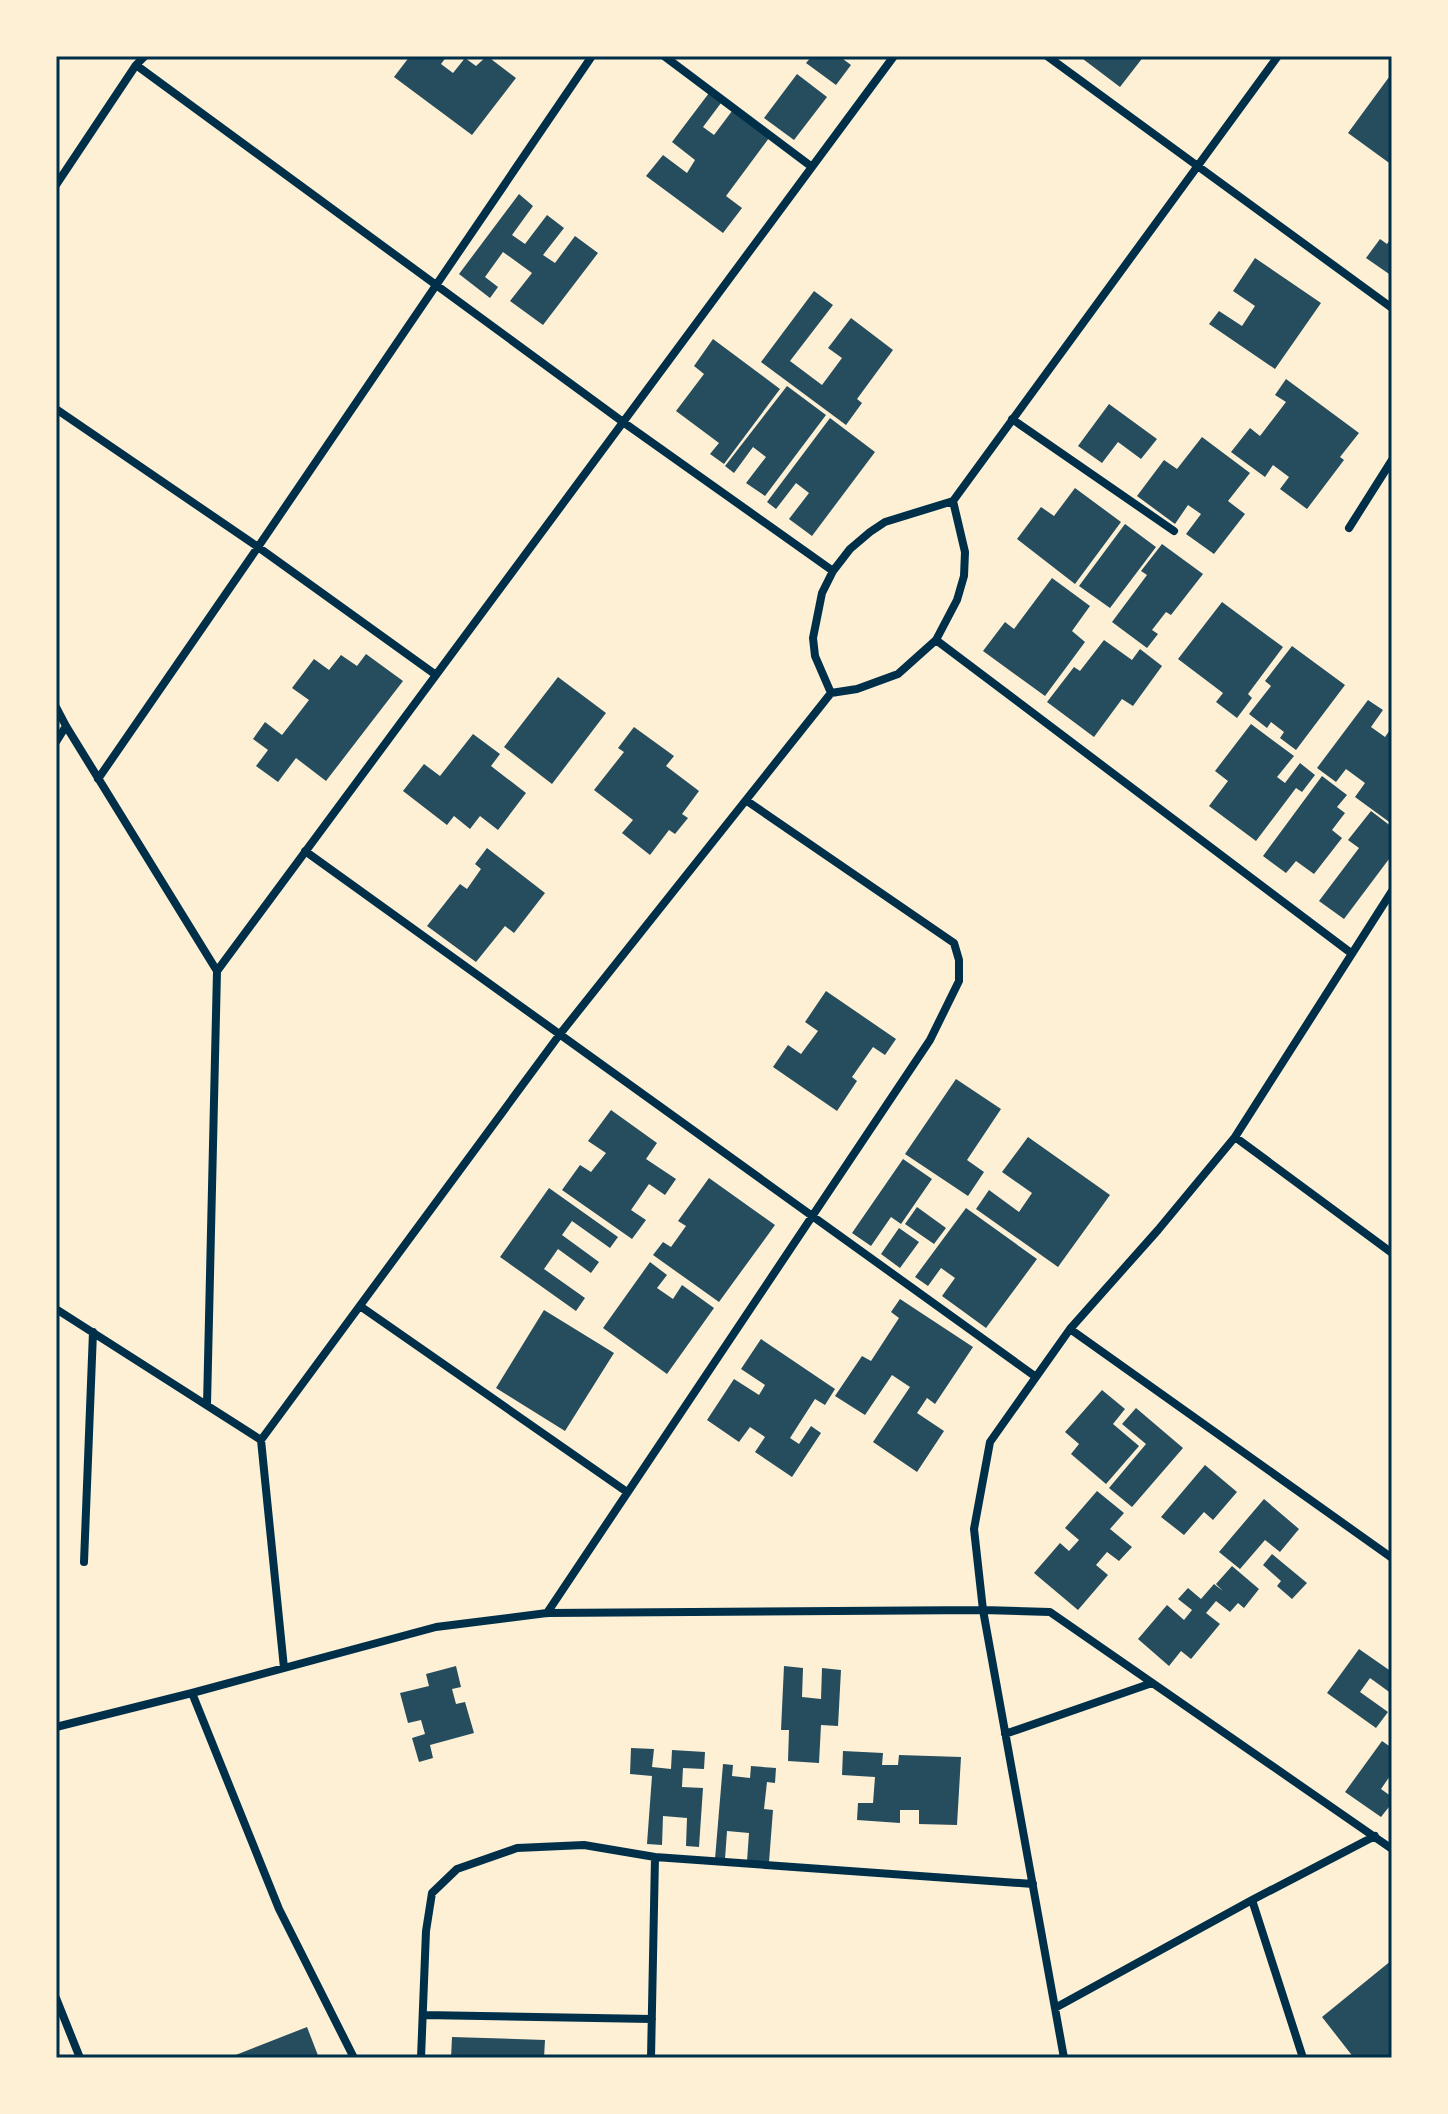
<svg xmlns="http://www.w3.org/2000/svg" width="1448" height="2114" font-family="Literata,serif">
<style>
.building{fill:#264d5e}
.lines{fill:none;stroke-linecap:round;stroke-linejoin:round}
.minor{stroke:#003049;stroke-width:8}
.neatline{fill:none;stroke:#003049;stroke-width:3}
</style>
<rect width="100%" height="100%" fill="#fdf0d5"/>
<path class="building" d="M410 56H447L441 64 453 73 465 58 476 66 487 56 516 78 472 135 394 77Z
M812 56H839L851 65 836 85 806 63Z
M1079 56H1144L1120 87Z
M1392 73V165L1348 133Z
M797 74 827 97 794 140 764 118Z
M709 93 721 103 703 127 714 135 732 111 769 138 726 196 742 208 723 233 646 176 663 155 687 173 695 160 672 142Z
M519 194 533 206 512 235 525 244 547 215 564 228 543 255 555 263 575 236 598 253 543 325 510 301 532 273 503 252 485 277 498 287 490 298 459 274Z
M1392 237V276L1366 258 1380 239 1387 244Z
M1255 258 1321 303 1275 369 1209 324 1219 311 1242 326 1255 306 1233 291Z
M814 291 833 305 790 361 822 385 842 358 828 348 851 318 893 350 857 399 862 403 846 425 761 362Z
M713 339 780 389 724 464 710 454 719 443 676 411 704 374 694 366Z
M1286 379 1359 433 1340 457 1344 460 1307 509 1280 489 1289 477 1273 465 1265 477 1231 452 1250 428 1260 436 1286 402 1275 395Z
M787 386 826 415 765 496 746 483 766 457 753 447 734 473 725 466Z
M1109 404 1157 439 1141 459 1118 442 1102 463 1078 446Z
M830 418 875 452 812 536 789 519 809 493 796 483 776 509 767 502Z
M1202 437 1250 473 1228 501 1245 514 1214 554 1186 534 1201 514 1188 505 1175 524 1137 496 1164 460 1177 469Z
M1075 488 1121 522 1075 584 1017 539 1041 507 1054 516Z
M1125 524 1156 547 1110 608 1079 586Z
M1162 544 1203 574 1171 615 1166 612 1152 630 1158 634 1147 648 1112 622 1147 575 1141 571Z
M1052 578 1090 606 1072 631 1085 642 1045 696 983 651 1005 622 1014 629Z
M1222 602 1283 647 1248 694 1252 698 1237 718 1216 702 1223 693 1178 659Z
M1104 640 1132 660 1140 649 1162 666 1133 706 1122 699 1094 737 1047 702 1074 667 1080 671Z
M1292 646 1345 685 1296 750 1280 738 1284 732 1271 722 1267 728 1249 714 1271 686 1265 681Z
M366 654 403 681 326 781 296 758 278 782 256 766 268 750 253 739 265 722 282 735 309 700 292 688 314 659 329 670 341 655 357 666Z
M558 677 606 713 552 784 504 747Z
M1368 700 1383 710 1371 727 1385 737 1392 727V778L1390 781 1392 782V824L1355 797 1365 783 1346 769 1336 782 1317 768Z
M1251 724 1294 756 1277 777 1285 783 1300 763 1315 775 1302 792 1296 788 1256 841 1209 806 1228 781 1215 771Z
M634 727 674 756 666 766 699 791 682 814 688 818 675 834 669 830 650 855 622 833 633 820 594 790 624 752 618 748Z
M473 734 500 754 491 766 526 793 498 830 480 816 470 829 454 816 447 825 403 791 424 764 440 776Z
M1322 776 1347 795 1337 807 1345 813 1332 830 1342 838 1314 874 1296 861 1286 873 1263 856Z
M1371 811 1392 827V855L1344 919 1319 901 1359 848 1348 840Z
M487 848 545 893 514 933 505 926 476 962 427 926 460 884 467 889 481 869 475 864Z
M826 991 896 1039 885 1055 873 1047 852 1077 857 1081 837 1111 773 1067 788 1045 801 1054 818 1031 805 1022Z
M956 1079 1001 1109 967 1160 984 1172 968 1196 905 1154Z
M611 1110 657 1143 646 1159 676 1179 665 1195 649 1184 631 1210 646 1220 632 1239 562 1190 580 1165 591 1172 606 1153 588 1141Z
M1028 1137 1110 1195 1058 1267 976 1209 989 1190 1019 1212 1032 1193 1002 1172Z
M903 1159 932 1179 901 1224 891 1217 871 1246 852 1233Z
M709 1178 775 1225 719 1302 653 1255 663 1242 671 1247 686 1226 678 1221Z
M549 1188 618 1237 610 1248 572 1221 562 1235 599 1262 591 1273 558 1249 544 1269 585 1298 576 1311 500 1257Z
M917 1207 946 1228 934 1244 905 1224Z
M966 1208 1037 1259 986 1328 942 1296 955 1278 941 1268 928 1286 915 1277Z
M899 1228 919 1242 900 1268 881 1254Z
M650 1262 667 1275 657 1288 673 1299 682 1285 714 1308 667 1374 603 1328Z
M900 1299 973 1347 935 1404 927 1398 917 1413 944 1431 917 1472 873 1442 910 1387 892 1375 865 1415 835 1396 862 1356 871 1361 899 1318 891 1312Z
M544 1310 614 1353 565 1431 496 1388Z
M761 1339 835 1389 825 1405 815 1399 790 1438 799 1444 811 1426 821 1433 792 1477 755 1452 765 1437 750 1427 739 1442 707 1420 734 1379 759 1395 765 1385 741 1369Z
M1102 1390 1125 1409 1113 1424 1139 1446 1106 1484 1071 1454 1079 1444 1065 1432Z
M1136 1408 1183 1448 1132 1507 1109 1488 1146 1444 1122 1424Z
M1205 1465 1237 1492 1213 1520 1204 1512 1184 1535 1161 1517Z
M1097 1491 1124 1513 1110 1529 1132 1547 1119 1561 1107 1552 1096 1565 1108 1575 1078 1610 1034 1573 1060 1543 1069 1551 1079 1540 1065 1528Z
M1264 1499 1299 1529 1280 1552 1265 1540 1240 1569 1219 1552Z
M1272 1554 1307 1583 1292 1599 1277 1586 1281 1581 1263 1565Z
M1232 1566 1259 1589 1244 1608 1238 1603 1230 1612 1216 1601 1206 1613 1220 1624 1191 1659 1181 1651 1169 1666 1138 1639 1167 1605 1184 1620 1192 1610 1178 1599 1188 1588 1201 1599 1214 1584 1223 1591 1216 1584Z
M1359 1649 1392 1672V1694L1370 1678 1360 1692 1388 1712 1376 1728 1327 1693Z
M456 1666 461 1687 452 1689 456 1704 465 1702 474 1733 430 1745 433 1758 419 1762 412 1738 425 1734 421 1720 408 1723 400 1693 429 1686 426 1674Z
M784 1666 803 1668 802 1697 821 1699 822 1668 841 1670 838 1726 821 1725 819 1763 788 1761 789 1730H781Z
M1382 1741 1392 1748V1773L1381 1789 1392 1797V1803L1381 1817 1345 1792Z
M631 1748 654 1749 652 1767 671 1769 672 1750 705 1752 704 1769 683 1768 682 1787 703 1788 699 1847 686 1846 687 1818 663 1816 662 1845 647 1844 652 1776 630 1774Z
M843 1751 883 1753 882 1765H898L899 1755 961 1757 957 1825 919 1824V1810H900V1823L857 1820 858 1803H873L875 1777 842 1775Z
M723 1764 733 1765 732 1776 750 1778 751 1766 776 1768 775 1783 767 1782 764 1809 773 1810 769 1862 747 1861 749 1833 727 1831 725 1859H715Z
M1392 1960V2058H1354L1322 2017Z
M307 2027 319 2058H228Z
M452 2037 545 2040 544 2058H451Z"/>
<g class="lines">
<path class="minor" d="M664 56 812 167
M1047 56 1392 308
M136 65 623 422 833 571
M56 185 136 65 145 56
M56 409 258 547 436 675
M1012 419 1174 531
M953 501 965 552 964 576 957 600 936 640 898 674 857 689 831 693 815 656 813 638 822 593 833 571 850 549 870 532 885 522 953 501 1278 56
M1349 528 1392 460
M936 640 1351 953
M56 707 66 726 217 971 207 1405
M56 742 66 726
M98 779 258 547 592 56
M305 851 1036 1377
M217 971 894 56
M1235 1137 1392 1253
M360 1306 627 1492
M56 1309 261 1440
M1070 1329 1392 1558
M84 1562 93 1332
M547 1613 930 1040 959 981V960L954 943 747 801
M284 1668 261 1440 560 1034 831 693
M192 1693 279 1909 354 2058
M56 1727 192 1693 436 1627 547 1613 983 1610 1050 1612 1392 1849
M1005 1734 1152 1683
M1252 1900 1303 2058
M56 1998 80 2058
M1055 2008 1252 1900 1375 1836
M423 2015 652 2019
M421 2058 426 1931 432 1893 457 1869 517 1848 584 1845 655 1857 1033 1884
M651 2058 655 1857
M1064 2058 983 1610 974 1529 990 1442 1070 1329 1158 1230 1235 1137 1392 891"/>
</g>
<rect width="1448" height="2114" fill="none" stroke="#fdf0d5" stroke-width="116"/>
<rect x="58" y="58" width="1332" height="1998" class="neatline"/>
</svg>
